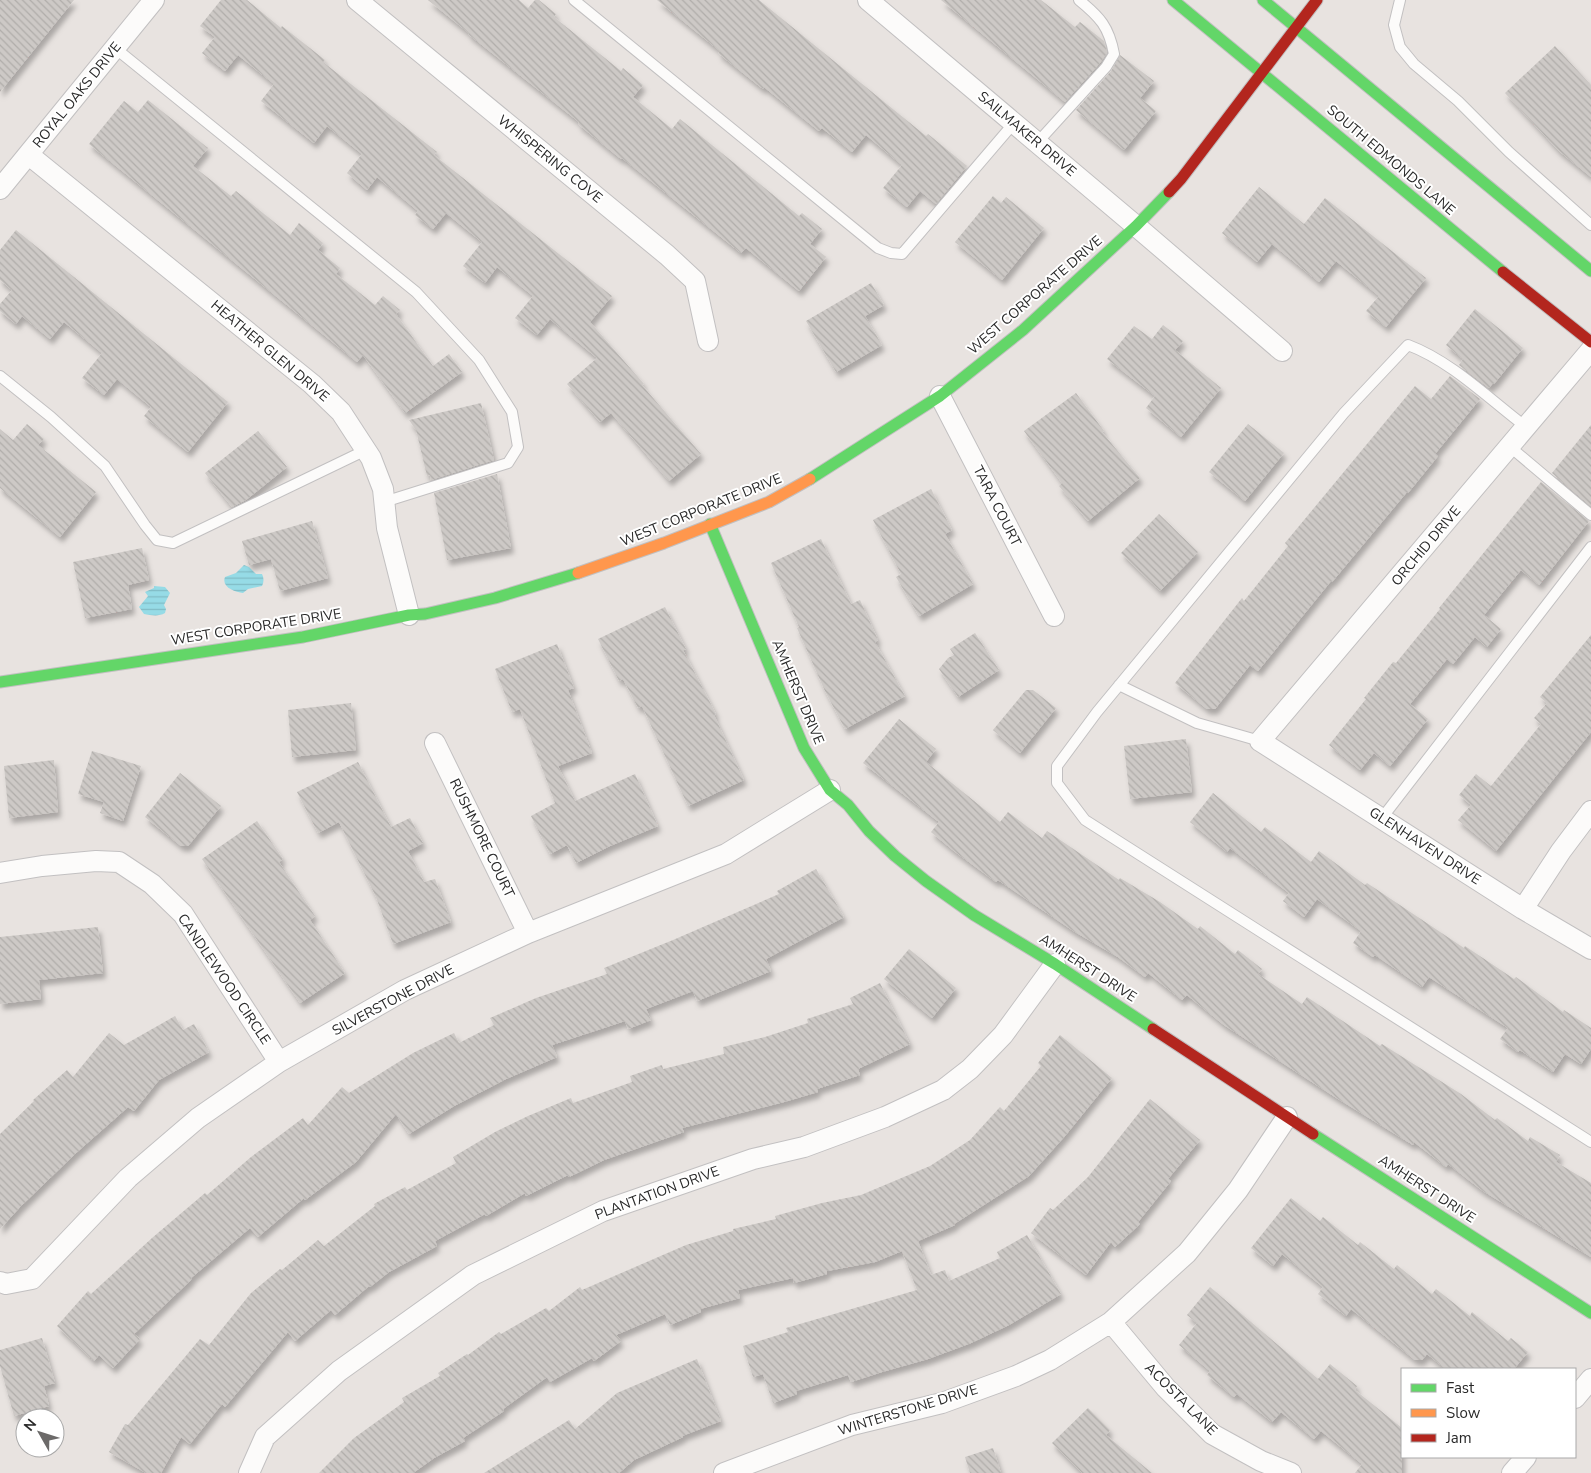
<svg xmlns="http://www.w3.org/2000/svg" width="1591" height="1473" font-family="'Nunito Sans',sans-serif">
<style>
.water{fill:url(#water-rules)}
.building{fill:url(#building-back-hatch);filter:url(#shadow)}
.lines{fill:none;stroke-linecap:round;stroke-linejoin:round}
.lane-casing{stroke:#c2c0c1;stroke-width:12}
.street-casing{stroke:#c2c0c1;stroke-width:22}
.fast-casing{stroke:#c2c0c1;stroke-width:13}
.slow-casing{stroke:#c2c0c1;stroke-width:13}
.jam-casing{stroke:#c2c0c1;stroke-width:13}
.lane{stroke:#fcfbfa;stroke-width:10}
.street{stroke:#fcfbfa;stroke-width:20}
.fast{stroke:#63d668;stroke-width:11}
.slow{stroke:#ff974d;stroke-width:11}
.jam{stroke:#b3261e;stroke-width:11}
.labels{text-anchor:middle;dominant-baseline:central;stroke-width:4;stroke-linejoin:round;paint-order:stroke}
.street-label{font-size:14px;fill:#292929;stroke:#fff}
</style>
<defs>
<pattern id="water-rules" width="6" height="5" patternUnits="userSpaceOnUse" patternTransform="scale(1.25)"><rect width="6" height="5" fill="#96dbe6"/><path d="M0 2.5h6" fill="none" stroke="#81bcc5"/></pattern>
<pattern id="building-back-hatch" width="6" height="6" patternUnits="userSpaceOnUse" patternTransform="scale(1.25)"><rect width="6" height="6" fill="#cdc9c6"/><path d="M-1 5l2 2M0 0l6 6M5-1l2 2" fill="none" stroke="#b0adaa"/></pattern>
<filter id="shadow"><feDropShadow dx="3" dy="5.5" stdDeviation="2.5" flood-color="#0004"/></filter>
</defs>
<rect width="100%" height="100%" fill="#e8e3e0"/>
<path class="water" d="M244 565 249 567 256 574H262C264 578 264 582 262 586L248 589 243 593C235 592 221 587 225 577L236 573Z
M154 586 165 587 170 593 164 605 166 609 165 613C158 617 151 615 144 614L139 607 148 596 145 592 154 588Z"/>
<path class="building" d="M0 0H74L0 92Z
M221 0H247L281 28 282 26 325 60 323 62 437 152 434 155 612 296 590 322 644 384 642 385 701 454 669 481 611 413 600 422 567 384 597 358 550 319 537 335 515 318 533 296 497 267 485 283 463 266 482 242 446 213 433 229 415 215 418 211 377 177 367 190 347 173 362 154 327 126 314 143 280 116 261 101 274 84 238 55 225 71 202 53 215 37 200 26Z
M428 0H519L528 8 535 0H539L556 14 554 17 621 71 623 68 643 85 633 97 672 129 680 119 799 216 802 213 822 229 810 244 826 257 799 291 746 248 741 253 622 158 621 159 578 124 579 122 468 34 469 33Z
M657 0H759L926 136 928 134 967 166 936 204 920 191 907 207 883 188 902 165 866 135 852 152 822 128 819 131 764 87 763 89 718 53 720 51Z
M941 0H1041L1075 27 1080 22 1104 41 1107 53 1100 63 1065 102Z
M1555 46 1591 85V177L1559 151 1505 93Z
M1120 55 1154 81 1140 98 1156 111 1124 150 1076 110 1111 71Z
M148 100 208 148 193 166 231 196 236 191 290 235 299 223 323 243 318 250 340 268 336 274 375 305 383 296 400 310 396 314 433 366 449 354 462 372 405 413 363 355 357 362 89 144 124 101 138 112Z
M1259 187 1304 224 1325 198 1426 278 1386 327 1366 311 1379 296 1336 261 1319 282 1272 244 1257 262 1222 233Z
M993 196 1001 203 1006 197 1044 228 1002 280 955 242Z
M16 230 228 402 188 452 144 416 151 407 117 379 104 395 82 378 102 353 64 322 50 339 22 316 16 324 0 311V304L12 290 0 280V250Z
M871 283 884 305 865 316 882 345 836 372 806 321Z
M1475 309 1523 348 1494 384 1493 383 1489 388 1459 365 1463 359 1446 345Z
M1163 325 1183 341 1175 350 1221 388 1181 437 1146 408 1155 396 1107 359 1134 326 1152 339Z
M1450 376 1480 399 1435 454 1438 456 1408 493 1407 492 1332 582 1331 581 1258 671 1250 665 1215 709H1207L1175 683 1242 598 1244 601 1288 546 1285 543 1415 386 1431 399Z
M1076 393 1104 431 1102 432 1140 478 1088 521 1059 486 1062 483 1024 431Z
M481 403 494 460 431 480 430 475 427 476 416 430 409 420Z
M27 424 44 439 38 445 96 492 60 537 0 488V429L13 440Z
M1248 424 1284 453 1245 501 1209 472Z
M1591 425V506L1552 473Z
M258 431 287 467 246 500 232 507 205 473Z
M497 474 511 548 447 560 434 493Z
M1541 482 1589 521 1539 585 1521 570 1484 615 1501 629 1487 647 1475 637 1453 664 1447 659 1410 704 1428 719 1390 766 1374 753 1360 770 1329 745 1366 699 1364 698 1393 662 1396 663 1440 609 1439 608Z
M931 489 952 530 945 534 973 584 919 616 896 577 901 574 873 520Z
M1159 514 1198 552 1160 591 1121 553Z
M312 521 328 578 280 591 271 559 249 565 242 541Z
M821 539 851 604 860 600 878 640 875 642 905 696 845 729 825 691 797 628 799 627 771 563Z
M142 548 149 580 128 585 132 609 85 618 73 562Z
M665 607 686 649 683 650 716 714 714 715 744 780 688 806 642 706 638 708 623 679 619 681 598 639Z
M975 633 999 670 958 697 939 669 948 658 954 655 950 649Z
M1591 635V732L1496 851 1458 820 1471 805 1459 795 1476 774 1491 786 1541 724 1534 718 1547 703 1540 697Z
M557 644 574 688 568 690 592 753 558 766 575 801 635 774 658 826 610 846 576 863 567 845 550 854 531 816 555 803 520 709 512 712 495 669Z
M1026 690H1033L1056 708 1020 753 993 730Z
M351 703 356 750 292 757 288 710Z
M899 719 936 749 926 762 1000 822 1008 812 1042 838 1047 831 1119 880 1120 878 1160 902 1198 929 1200 926 1235 954 1238 950 1262 969 1258 974 1302 1004 1307 997 1380 1046 1382 1044 1461 1094 1495 1120 1497 1118 1528 1141 1530 1137 1560 1155 1556 1162 1591 1183V1257L1483 1191 1448 1164 1446 1167 1414 1142 1413 1145 1335 1097 1224 1025 1187 995 1182 1000 1148 973 1145 977 1118 957 1075 932 998 880 996 882 954 851 931 832 939 822 863 763Z
M1186 739 1192 792 1130 799 1124 746Z
M92 751 141 766 123 821 100 813 104 802 78 794Z
M54 760 58 812 9 818 4 766Z
M358 762 391 827 410 818 423 843 408 851 424 882 435 879 451 922 393 944 376 897 339 822 318 833 297 792Z
M180 773 221 806 188 846H181L145 817Z
M1213 793 1261 832 1265 827 1311 862 1319 851 1365 885 1367 883 1464 948 1465 946 1514 979 1516 977 1563 1012 1564 1010 1591 1028V1049L1581 1064 1565 1054 1553 1072 1520 1050 1518 1052 1500 1039 1508 1028 1429 977 1422 987 1375 955 1373 957 1353 943 1361 931 1317 899 1304 917 1283 901 1289 893 1230 848 1227 852 1190 822Z
M257 821 283 859 279 862 315 916 310 920 345 973 300 1003 202 859Z
M816 869 844 917 766 959 771 971 697 1001 693 991 646 1009 651 1020 628 1029 625 1021 552 1045 557 1057 506 1079 454 1106 409 1134 396 1114 356 1162 305 1200 304 1198 258 1237 250 1228 191 1278 192 1279 134 1334 140 1339 113 1368 99 1355 94 1361 57 1326 88 1291 91 1294 152 1238 205 1193 207 1195 251 1157 303 1118 308 1125 342 1087 349 1093 413 1053 454 1033 459 1043 494 1025 490 1018 536 998 607 974 604 968 673 940 779 894 777 891Z
M98 927 103 973 39 980 41 999 0 1004V937Z
M909 949 956 988 932 1018 884 979Z
M880 983 910 1044 858 1069 860 1075 817 1089 818 1092 784 1102 682 1128 684 1132 604 1160 569 1177 568 1175 526 1196 525 1193 486 1216 485 1214 435 1241 437 1246 389 1272 370 1287 369 1286 335 1315 331 1310 295 1341 288 1332 225 1407 222 1404 190 1444 181 1437 161 1473H146L109 1452 125 1424 128 1425 200 1339 209 1345 251 1293 280 1269 282 1270 318 1240 324 1246 375 1206 374 1204 405 1187 407 1190 456 1163 453 1157 495 1132 528 1116 571 1098 573 1103 632 1082 630 1076 662 1065 663 1069 724 1054 723 1047 765 1037 808 1023 807 1019 853 1004 850 998Z
M175 1016 183 1030 194 1024 209 1052 159 1080 134 1111 128 1107 76 1153 21 1206 0 1229V1134L34 1101 33 1100 67 1070 73 1077 109 1033 124 1045Z
M1060 1035 1112 1078 1065 1136 1029 1176 954 1224 955 1225 918 1241 931 1275 945 1270 949 1281 1000 1258 997 1252 1027 1235 1061 1294 1009 1325 971 1343 928 1359 882 1372 851 1382 848 1375 796 1391 797 1394 773 1403 763 1374 753 1377 743 1346 788 1332 786 1328 917 1290 902 1251 875 1262 827 1271V1274L794 1283 793 1278 738 1290 740 1298 700 1309 701 1312 670 1325 665 1314 616 1335 621 1341 594 1361 592 1358 550 1382 547 1377 503 1409 504 1411 463 1438 465 1441 434 1458 413 1473H319L354 1438 404 1402 402 1398 440 1376 438 1373 467 1354 468 1355 499 1332 501 1334 546 1308 549 1311 580 1287 582 1290 686 1245 733 1231V1229L776 1219 775 1216 822 1203 861 1195 930 1166 970 1140 1000 1107 1004 1111 1041 1066 1038 1063Z
M1150 1099 1200 1140 1168 1179 1171 1181 1138 1222 1140 1224 1115 1247 1111 1242 1086 1275 1031 1233 1050 1208 1053 1210 1088 1177Z
M1291 1198 1320 1221 1323 1217 1358 1245 1360 1242 1394 1269 1397 1265 1432 1294 1436 1289 1470 1316 1472 1312 1508 1341 1511 1338 1528 1352 1514 1369H1446L1427 1354 1422 1360H1415L1351 1309 1346 1316 1318 1294 1323 1287 1282 1254 1273 1266 1251 1248Z
M1210 1287 1318 1379 1330 1364 1357 1386 1355 1390 1402 1428V1473H1355L1362 1464 1321 1431 1314 1439 1281 1412 1272 1422 1237 1394 1234 1397 1207 1375 1210 1371 1179 1345 1197 1323 1187 1315Z
M42 1338 55 1383 44 1386 49 1406 14 1416 0 1366V1350Z
M697 1359 721 1421 682 1436 683 1437 634 1460 619 1473H484L569 1420 575 1429 617 1393Z
M1088 1408 1110 1430 1106 1435 1152 1473H1082L1052 1443Z
M993 1448 1001 1473H970L965 1457Z"/>
<g class="lines">
<g class="lane-casing">
<path id="lane" d="M574 0 878 248 891 253 902 254 1014 123
M1400 0 1394 25 1400 47 1414 64 1458 101 1509 152 1591 225
M115 48 416 292 479 360 512 412 518 447 508 463 384 502
M1037 143 1106 67 1114 54C1109 27 1100 17 1079 0
M0 376 51 417 105 466 145 525 157 540 173 543 366 450
M1526 427C1489 399 1451 361 1408 345L1344 413 1097 712 1057 766V783L1085 820 1591 1142
M1509 446 1591 515
M1119 685 1197 723 1260 741
M1382 818 1591 547"/>
</g>
<g class="street-casing">
<path id="street" d="M357 0 667 255 695 281 708 341
M868 0 1136 226 1282 351
M29 155 312 384 341 412 371 458 383 489 387 528 409 615
M0 189 154 0
M1591 350 1260 741 1523 909 1591 949
M940 396 1054 616
M435 743 528 933
M0 873 42 866 96 861 119 862 152 884 183 914 279 1062
M1523 909 1561 851 1591 811
M0 1282 6 1284 32 1279 128 1178 198 1118 279 1062 405 990 528 933 726 854 830 790
M1111 1322 1166 1388 1212 1434 1261 1461 1291 1473
M1575 1398 1591 1379
M249 1473 265 1437 339 1371 473 1275 603 1211 753 1159 804 1147 885 1117 943 1090 970 1069 1003 1035 1055 964
M724 1473 852 1425 942 1403 1016 1376 1050 1360 1111 1322 1187 1253 1238 1190 1287 1117
M1512 1473 1526 1457"/>
</g>
<g class="fast-casing">
<path id="fast" d="M1173 0 1503 272
M1263 0 1591 271
M810 479 940 396 1023 330 1136 226 1169 192
M710 524 804 748 830 790 848 805 869 831 895 856 926 881 974 915 1055 964 1153 1029
M0 682 303 637 409 615 425 614 495 598 578 573
M1313 1134 1591 1313"/>
</g>
<g class="slow-casing">
<path id="slow" d="M578 573 664 543 769 502 810 479"/>
</g>
<g class="jam-casing">
<path id="jam" d="M1169 192 1181 179 1317 0
M1503 272 1591 342
M1153 1029 1313 1134"/>
</g>
<use href="#lane" class="lane"/>
<use href="#street" class="street"/>
<use href="#fast" class="fast"/>
<use href="#slow" class="slow"/>
<use href="#jam" class="jam"/>
</g>
<g class="labels">
<g class="street-label">
<text transform="translate(77 95) rotate(-51)">ROYAL OAKS DRIVE</text>
<text transform="translate(1027 134) rotate(40)">SAILMAKER DRIVE</text>
<text transform="translate(550 159) rotate(39)">WHISPERING COVE</text>
<text transform="translate(1391 160) rotate(40)">SOUTH EDMONDS LANE</text>
<text transform="translate(1035 295) rotate(-41)">WEST CORPORATE DRIVE</text>
<text transform="translate(270 351) rotate(40)">HEATHER GLEN DRIVE</text>
<text transform="translate(997 506) rotate(63)">TARA COURT</text>
<text transform="translate(701 510) rotate(-22)">WEST CORPORATE DRIVE</text>
<text transform="translate(1426 546) rotate(-50)">ORCHID DRIVE</text>
<text transform="translate(256 627) rotate(-9)">WEST CORPORATE DRIVE</text>
<text transform="translate(798 692) rotate(67)">AMHERST DRIVE</text>
<text transform="translate(482 838) rotate(64)">RUSHMORE COURT</text>
<text transform="translate(1425 846) rotate(33)">GLENHAVEN DRIVE</text>
<text transform="translate(1088 968) rotate(33)">AMHERST DRIVE</text>
<text transform="translate(224 979) rotate(56)">CANDLEWOOD CIRCLE</text>
<text transform="translate(393 1000) rotate(-28)">SILVERSTONE DRIVE</text>
<text transform="translate(1427 1189) rotate(33)">AMHERST DRIVE</text>
<text transform="translate(657 1193) rotate(-20)">PLANTATION DRIVE</text>
<text transform="translate(1181 1399) rotate(45)">ACOSTA LANE</text>
<text transform="translate(908 1410) rotate(-17)">WINTERSTONE DRIVE</text>
</g>
</g>
<rect x="1401" y="1368" width="175" height="90" fill="#ffffff" stroke="#a9a9a9"/>
<rect x="1411" y="1384" width="25" height="8" fill="#63d668" stroke="#a9a9a9"/>
<text x="1446" y="1393" font-size="15" fill="#292929">Fast</text>
<rect x="1411" y="1409" width="25" height="8" fill="#ff974d" stroke="#a9a9a9"/>
<text x="1446" y="1418" font-size="15" fill="#292929">Slow</text>
<rect x="1411" y="1434" width="25" height="8" fill="#b3261e" stroke="#a9a9a9"/>
<text x="1446" y="1443" font-size="15" fill="#292929">Jam</text>
<g transform="translate(40 1433) rotate(309)"><circle r="24" fill="#ffffff" stroke="#a9a9a9"/>
<path d="M0-4L9 19L0 12L-9 19Z" fill="#6c6a69"/>
<text y="-8" font-size="14" font-weight="bold" text-anchor="middle" fill="#292929">N</text>
</g>
</svg>
